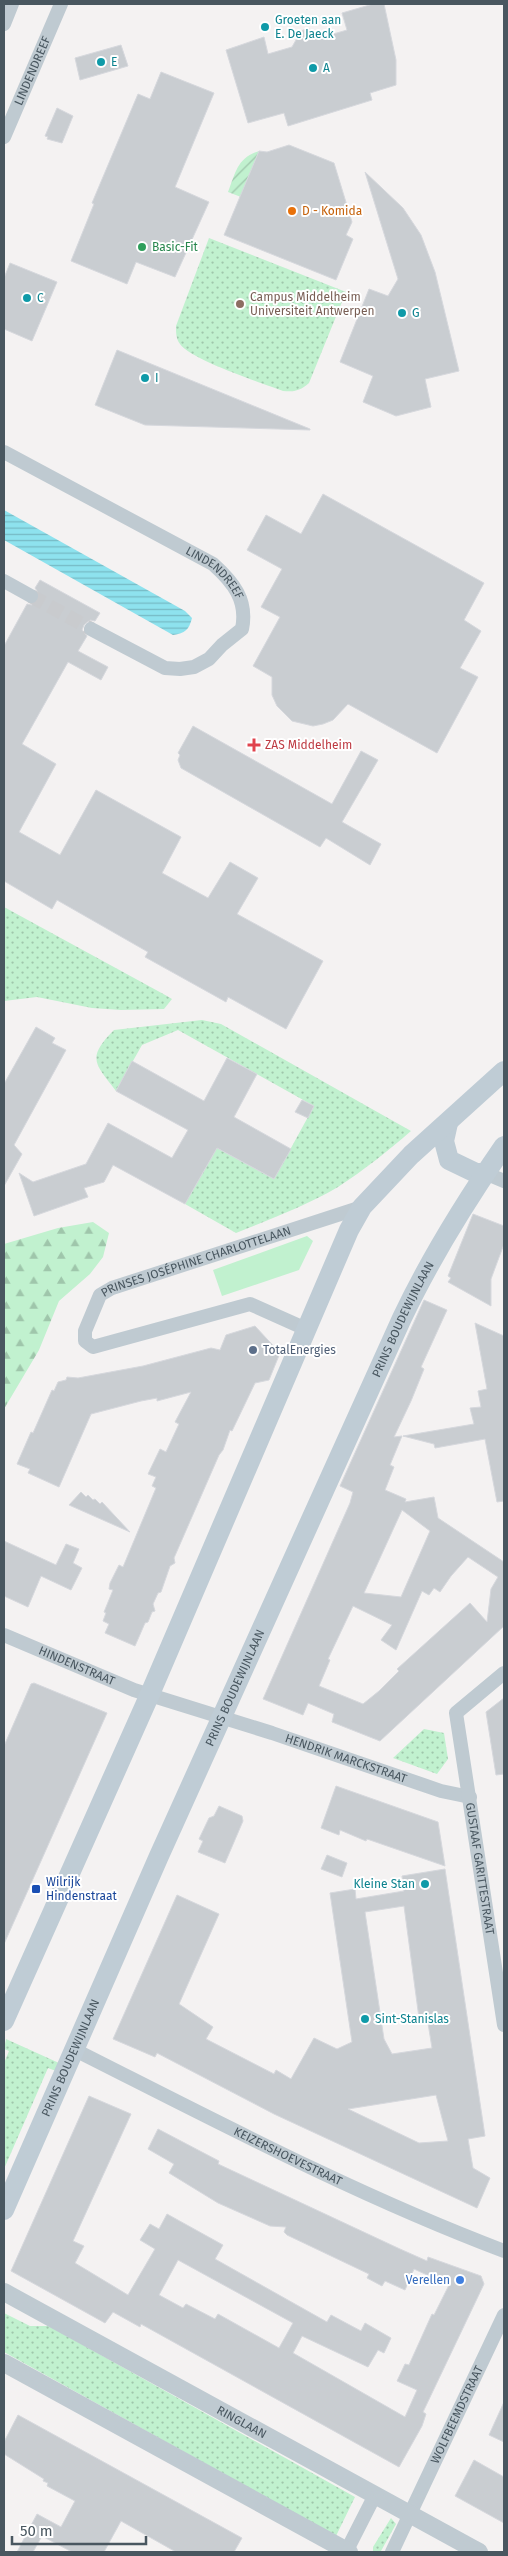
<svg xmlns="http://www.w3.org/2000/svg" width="508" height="2556" font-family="'Fira Sans',sans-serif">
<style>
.grass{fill:url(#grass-dots)}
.forest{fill:url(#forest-firs)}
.park{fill:#c1f1cf}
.garden{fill:url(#garden-furrows)}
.water{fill:url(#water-rules)}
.building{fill:#c9cdd1;stroke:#d6d8dd;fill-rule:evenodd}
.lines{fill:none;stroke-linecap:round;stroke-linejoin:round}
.minor-tunnel{stroke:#c9cbce;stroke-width:14;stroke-dasharray:14 7;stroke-linecap:butt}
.minor{stroke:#bfcad1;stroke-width:14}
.tertiary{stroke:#bfcad1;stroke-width:18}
.secondary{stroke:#bfccd5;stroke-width:20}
.culture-dot{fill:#0f9aa8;stroke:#fff;stroke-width:2}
.food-dot{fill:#e8710a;stroke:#fff;stroke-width:2}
.leisure-dot{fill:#2e9e5b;stroke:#fff;stroke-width:2}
.education-dot{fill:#8d6e63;stroke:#fff;stroke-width:2}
.health-dot{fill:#e0444e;stroke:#fff;stroke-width:2}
.service-dot{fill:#5c6f8a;stroke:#fff;stroke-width:2}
.transit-dot{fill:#1a4fb4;stroke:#fff;stroke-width:2}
.shop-dot{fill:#3f7fe0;stroke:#fff;stroke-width:2}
.labels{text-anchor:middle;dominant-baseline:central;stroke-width:4;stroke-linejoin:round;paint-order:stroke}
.culture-label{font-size:12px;fill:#0d838f;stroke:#fff;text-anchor:start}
.street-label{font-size:12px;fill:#495760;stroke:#fff}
.food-label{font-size:12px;fill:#c56008;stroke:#fff;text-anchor:start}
.leisure-label{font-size:12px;fill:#27864d;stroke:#fff;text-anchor:start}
.education-label{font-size:12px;fill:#785e54;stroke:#fff;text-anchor:start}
.health-label{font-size:12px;fill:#be3a42;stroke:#fff;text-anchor:start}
.service-label{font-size:12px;fill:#4e5e75;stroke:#fff;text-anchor:start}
.transit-label{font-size:12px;fill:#164399;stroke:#fff;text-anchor:start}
.shop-label{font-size:12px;fill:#366cbe;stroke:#fff;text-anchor:end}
</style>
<defs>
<pattern id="grass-dots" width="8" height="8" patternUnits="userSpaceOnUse" patternTransform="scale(1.25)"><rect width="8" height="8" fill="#c1f1cf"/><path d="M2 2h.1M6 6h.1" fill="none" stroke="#9fc6ab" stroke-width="1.8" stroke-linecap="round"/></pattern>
<pattern id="forest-firs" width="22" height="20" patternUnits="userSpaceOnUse" patternTransform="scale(1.25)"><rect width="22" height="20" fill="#c1f1cf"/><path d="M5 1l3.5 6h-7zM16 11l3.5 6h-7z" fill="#9fc6ab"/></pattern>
<pattern id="garden-furrows" width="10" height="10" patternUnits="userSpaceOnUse" patternTransform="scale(1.25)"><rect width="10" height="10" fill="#c1f1cf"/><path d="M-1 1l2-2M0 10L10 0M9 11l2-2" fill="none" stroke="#9fc6ab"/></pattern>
<pattern id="water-rules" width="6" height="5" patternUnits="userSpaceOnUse" patternTransform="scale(1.25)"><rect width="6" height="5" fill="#8ee2ee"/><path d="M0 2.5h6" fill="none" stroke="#76bac4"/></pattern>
</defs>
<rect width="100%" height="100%" fill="#f4f2f2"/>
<path class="grass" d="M209 238 346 292 309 383C300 391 294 392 283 391 262 383 191 360 180 344 176 339 176 332 176 326Z
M4 907 167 996 172 999 164 1009 121 1010 92 1008 37 997 4 1001Z
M202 1020 221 1024 411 1131C388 1151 364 1170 338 1187 306 1206 270 1219 236 1233L185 1204 217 1148 274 1179 314 1106 178 1030 142 1045 116 1091C95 1064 86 1058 114 1030Z
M424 1729 444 1733 448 1759 437 1774 393 1758Z
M6 2039 59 2063 56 2071 48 2068 4 2169V2063L9 2051 4 2049Z
M4 2313 30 2326H49L355 2497 336 2536 4 2352Z
M391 2518 396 2524 381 2551 373 2552V2547Z"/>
<path class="forest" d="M93 1222 109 1233 103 1257 90 1274 59 1301 39 1350 4 1409V1244L58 1228Z"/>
<path class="park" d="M307 1236 313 1241 299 1270 222 1296 213 1270Z"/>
<path class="garden" d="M259 151 241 197 228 192C236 172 237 158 259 151Z"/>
<path class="water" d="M4 510 185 611 192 618C189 630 185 633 173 635L4 540Z"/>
<path class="building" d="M373 4H384L396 60V85L370 93 372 100 288 126 284 113 248 123 226 50 264 37 268 54 292 47 301 31 308 28 323 37 347 30 342 13Z
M121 45 128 66 80 80 75 58Z
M161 72 214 93 175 187 209 202 175 277 136 262 127 284 71 261 94 204 92 203 138 94 150 99Z
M57 108 73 116 62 143 47 139 48 137 45 136Z
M289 145 334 163 352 222 346 235 353 239 336 280 224 235 259 151 267 152Z
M365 172 403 208 421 235 435 272 459 371 425 379 431 407 396 416 363 402 373 376 340 362 369 289 388 296 398 279Z
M10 263 57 282 32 341 4 329V278Z
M117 350 310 429V430L145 425 95 405Z
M323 494 484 583 464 620 481 631 460 668 478 677 437 753 348 704 333 720 323 724 313 726 292 721 277 706 272 695V677L253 666 280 617 261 607 282 569 247 550 266 515 301 534Z
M40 580 100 613 95 621 90 620 84 625 82 630 87 636 78 651 108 667 101 680 68 662 22 744 56 764 19 832 60 855 96 790 181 837 162 873 208 898 230 862 258 878 237 914 323 961 286 1029 228 997 226 1002 145 957 148 952 57 900 52 909 4 881V646L27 604 32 605 38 601 40 595 35 588Z
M193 726 332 804 361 751 378 760 342 822 381 844 370 865 326 838 320 847 181 768 178 760 180 755 178 753Z
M36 1027 55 1038 52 1043 66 1050 14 1145 22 1154 4 1186V1084Z
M227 1058 257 1074 234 1117 291 1149 274 1179 217 1148 185 1204 113 1165 104 1182 84 1188 88 1197 34 1216 19 1173 33 1182 86 1164 108 1123 172 1158 188 1130 116 1091 132 1061 204 1101Z
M302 1100 314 1106 308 1118 295 1112Z
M473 1214 504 1226V1244L491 1279V1306L448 1282 451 1278 448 1276Z
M424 1300 447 1310 421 1367 424 1369 411 1401 394 1437 402 1436 390 1465 394 1467 385 1490 406 1499 405 1502 434 1497 438 1518 504 1562V1626L380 1741 332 1722 334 1714 308 1703 303 1715 263 1699 350 1503 353 1492 340 1486ZM402 1510 430 1531 401 1597 364 1593ZM468 1557 498 1577 491 1589 487 1622 470 1603 397 1669 399 1671 379 1691 363 1704 319 1686 330 1660 328 1659 353 1606 392 1625 381 1640 396 1650 422 1591 429 1595 434 1588 440 1592 451 1576Z
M475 1323 504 1336V1501L497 1502 485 1439 435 1448 434 1444 403 1436 474 1424 470 1408 481 1407 478 1391 487 1389Z
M255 1326 280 1353 269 1380 255 1383 232 1431 230 1430 223 1450 219 1455 174 1558 175 1563 170 1566 161 1592 158 1593 153 1604 155 1611 152 1612 148 1622 145 1623 135 1646 105 1633 109 1624 103 1621 106 1613 104 1612 113 1590 109 1589 110 1583 119 1565 123 1567 156 1488 152 1486 156 1477 148 1474 160 1449 166 1452 179 1424 175 1422 191 1392 157 1401V1398L141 1401 91 1414 59 1487 28 1473 30 1469 17 1464 31 1432 33 1433 52 1390 54 1391 58 1382 66 1380 67 1377 78 1378 143 1366 211 1348 220 1350 226 1335Z
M81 1492 86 1497 88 1495 93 1500 95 1499 100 1504 102 1502 130 1532 69 1505Z
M4 1541 56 1565 66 1544 79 1549 73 1563 82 1568 71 1590 41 1576 28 1607 4 1596Z
M34 1683 107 1713 4 1944V1746L31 1684Z
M504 1698V1774L496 1775 486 1712Z
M336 1786 438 1822 445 1866 367 1839 366 1841 340 1830 339 1835 321 1828Z
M219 1806 242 1816 243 1821 225 1863 198 1852 203 1841 199 1839 209 1818 214 1816Z
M327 1855 347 1863 342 1877 321 1869Z
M445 1869 485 2136 468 2139 473 2168 490 2178 477 2208 274 2114 157 2053 155 2057 113 2039 177 1895 219 1914 179 2004 213 2027 206 2039 274 2074 276 2070 291 2079 314 2038 337 2049 352 2042 330 1893 355 1889 356 1899 404 1891 402 1876ZM404 1906 419 2018 427 2017 432 2048 392 2054 384 2039 365 1912ZM436 2095 448 2141 419 2143 348 2109Z
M89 2096 131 2114 73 2241 84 2246 75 2263 128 2295 155 2249 140 2240 150 2224 159 2229 167 2214 223 2245 215 2259 327 2322 331 2315 361 2331 365 2323 391 2338 384 2353 378 2350 368 2367 302 2336 293 2353 405 2417 417 2390 397 2381 405 2364 409 2365 432 2314 434 2315 449 2285 414 2269 405 2290 385 2281 382 2286 367 2278 369 2274 287 2235 284 2232 286 2227 270 2226 218 2203 169 2173 174 2164 148 2149 158 2129 219 2161 218 2164 400 2249 427 2261 428 2257 481 2276 484 2284 423 2412 426 2414 422 2426 399 2467 141 2324 140 2327 113 2312 105 2323 11 2271ZM178 2260 293 2323 279 2348 218 2314 215 2319 186 2304 183 2308 159 2295Z
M504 2402V2442L489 2435Z
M18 2415 242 2538 234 2552H176L121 2521 104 2552H72L42 2536 33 2552H17L37 2514 61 2527 75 2501 47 2486 48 2483 43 2481 44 2479 4 2454V2442Z
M474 2460 504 2477V2523L455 2496Z"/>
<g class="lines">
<path class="minor-tunnel" d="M31 596 91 629"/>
<g class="minor">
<path d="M4 24 12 4"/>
<path id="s1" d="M4 137 61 4"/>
<path id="s2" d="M4 452 213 564C233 582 248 600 242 629L222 645 209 659 194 667 180 669 165 668 91 629"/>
<path d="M4 581 31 596"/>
<path d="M485 1173 504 1181"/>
<path id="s3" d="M306 1329 250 1304 93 1347 85 1341V1331L100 1295 112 1288 362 1207"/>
<path id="s4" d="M4 1635 134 1690 272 1733 441 1791 470 1797"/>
<path id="s5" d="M504 1673 456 1713 504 2025"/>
<path id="s6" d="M75 2050C216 2121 356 2195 504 2251"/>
<path d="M346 2552 375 2495"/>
<path id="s7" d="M392 2552 504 2315"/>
</g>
<g class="tertiary">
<path id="s8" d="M4 2292 479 2552"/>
<path d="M4 2363 349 2552"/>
</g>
<g class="secondary">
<path d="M448 1123 444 1141 449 1160 476 1173H485"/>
<path d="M4 2021 150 1694 349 1230 362 1207 411 1155 504 1071"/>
<path id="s9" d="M4 2210 159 1856 402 1318C431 1257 466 1201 504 1146"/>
</g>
</g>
<g class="culture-dot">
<circle cx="265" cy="27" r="5"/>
<circle cx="101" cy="62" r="5"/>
<circle cx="313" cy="68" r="5"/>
<circle cx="27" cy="298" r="5"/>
<circle cx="402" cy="313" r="5"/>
<circle cx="145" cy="378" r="5"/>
<circle cx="425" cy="1884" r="5"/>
<circle cx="365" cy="2019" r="5"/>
</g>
<circle class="food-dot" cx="292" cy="211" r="5"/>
<circle class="leisure-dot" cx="142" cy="247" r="5"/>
<circle class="education-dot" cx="240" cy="304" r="5"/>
<path class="health-dot" d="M251.5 737.5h5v5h5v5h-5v5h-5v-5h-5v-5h5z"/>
<circle class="service-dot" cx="253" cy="1350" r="5"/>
<rect class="transit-dot" x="31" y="1884" width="10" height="10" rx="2.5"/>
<circle class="shop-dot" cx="460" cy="2280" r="5"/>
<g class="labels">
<g class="culture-label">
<text x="275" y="20">Groeten aan<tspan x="275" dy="14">E. De Jaeck</tspan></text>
<text x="111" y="62">E</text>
<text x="323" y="68">A</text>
<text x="37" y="298">C</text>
<text x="412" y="313">G</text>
<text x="155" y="378">I</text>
<text x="415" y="1884" text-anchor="end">Kleine Stan</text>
<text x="375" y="2019">Sint-Stanislas</text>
</g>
<g class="street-label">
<text stroke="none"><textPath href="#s1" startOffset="72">LINDENDREEF</textPath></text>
<text stroke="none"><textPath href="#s2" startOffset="244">LINDENDREEF</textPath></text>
<text stroke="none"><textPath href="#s3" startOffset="385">PRINSES JOSÉPHINE CHARLOTTELAAN</textPath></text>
<text stroke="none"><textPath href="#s9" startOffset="976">PRINS BOUDEWIJNLAAN</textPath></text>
<text stroke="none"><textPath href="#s4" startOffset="79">HINDENSTRAAT</textPath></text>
<text stroke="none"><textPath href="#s9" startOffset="571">PRINS BOUDEWIJNLAAN</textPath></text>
<text stroke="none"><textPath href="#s4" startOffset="364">HENDRIK MARCKSTRAAT</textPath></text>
<text stroke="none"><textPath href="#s5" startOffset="220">GUSTAAF GARITTESTRAAT</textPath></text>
<text stroke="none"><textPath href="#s9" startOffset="166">PRINS BOUDEWIJNLAAN</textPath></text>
<text stroke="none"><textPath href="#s6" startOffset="238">KEIZERSHOEVESTRAAT</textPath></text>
<text stroke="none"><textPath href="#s7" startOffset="152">WOLFBEEMDSTRAAT</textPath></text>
<text stroke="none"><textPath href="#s8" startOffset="271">RINGLAAN</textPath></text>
</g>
<g class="food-label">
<text x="302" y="211">D - Komida</text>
</g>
<g class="leisure-label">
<text x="152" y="247">Basic-Fit</text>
</g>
<g class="education-label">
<text x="250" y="297">Campus Middelheim<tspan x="250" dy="14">Universiteit Antwerpen</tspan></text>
</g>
<g class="health-label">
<text x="265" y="745">ZAS Middelheim</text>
</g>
<g class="service-label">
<text x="263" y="1350">TotalEnergies</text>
</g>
<g class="transit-label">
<text x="46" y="1882">Wilrijk<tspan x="46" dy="14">Hindenstraat</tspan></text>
</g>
<g class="shop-label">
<text x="450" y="2280">Verellen</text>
</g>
</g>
<rect width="508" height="2556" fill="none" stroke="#495760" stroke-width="10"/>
<path d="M12 2536v8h134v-8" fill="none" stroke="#495760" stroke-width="2.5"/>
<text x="20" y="2536" font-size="15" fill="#495760" stroke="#ffffff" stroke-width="4" paint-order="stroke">50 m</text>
</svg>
